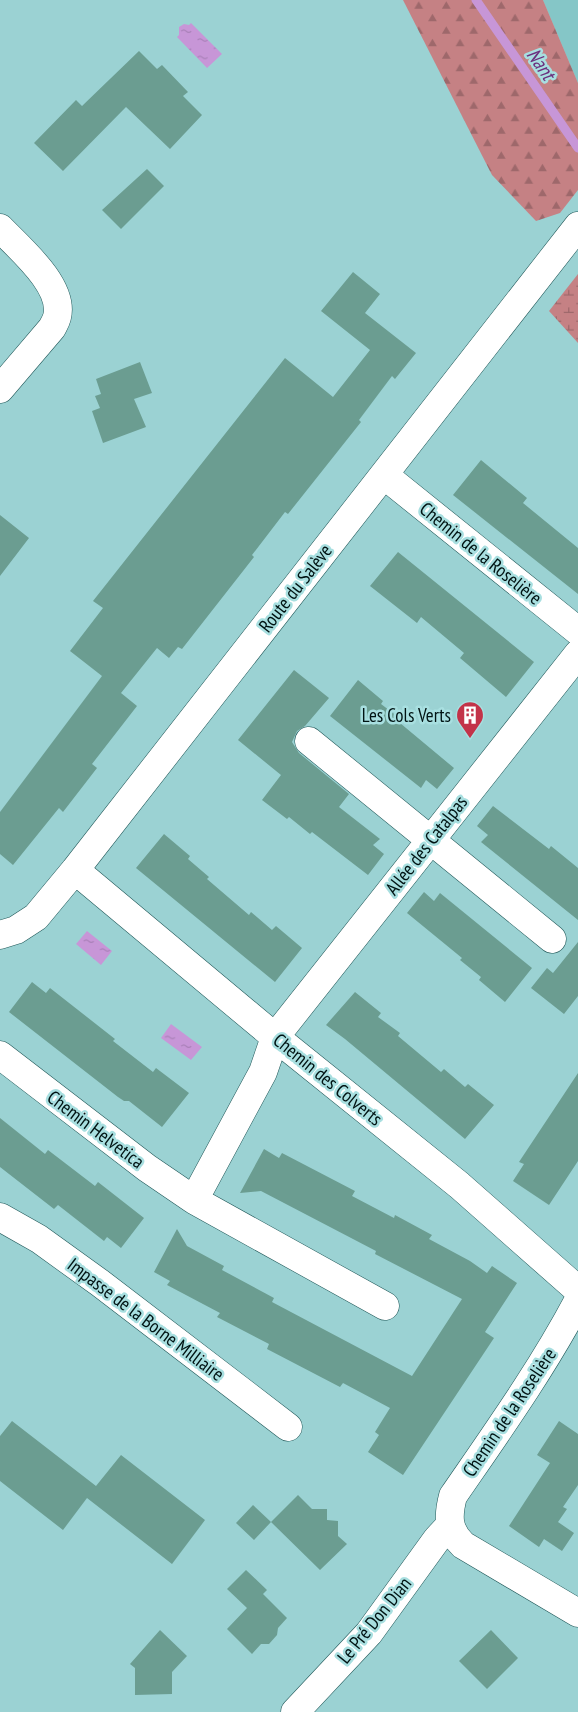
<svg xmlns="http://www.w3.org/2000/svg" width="578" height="1712" font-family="'PT Sans Narrow',sans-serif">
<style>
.built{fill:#85c6c7}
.forest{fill:url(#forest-firs)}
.wetland{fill:url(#wetland-marsh)}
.water{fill:url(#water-ripples)}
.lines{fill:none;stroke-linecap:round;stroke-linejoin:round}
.stream{stroke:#c796d7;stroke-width:9}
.building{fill:#6b9d91}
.minor-casing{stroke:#215859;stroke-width:29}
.minor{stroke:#fff;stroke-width:28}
.labels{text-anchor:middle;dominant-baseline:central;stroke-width:5;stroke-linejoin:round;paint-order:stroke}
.street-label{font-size:19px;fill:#001313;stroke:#a8dfe0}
.poi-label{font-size:19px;fill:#001313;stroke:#a8dfe0;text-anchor:end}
.water-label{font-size:20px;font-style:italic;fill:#6c307e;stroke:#a8dfe0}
</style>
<defs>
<pattern id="forest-firs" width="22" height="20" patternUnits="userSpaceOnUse" patternTransform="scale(1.25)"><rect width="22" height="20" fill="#c58184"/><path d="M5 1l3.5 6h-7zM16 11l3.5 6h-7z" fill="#9e686b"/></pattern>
<pattern id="wetland-marsh" width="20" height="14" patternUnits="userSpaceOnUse" patternTransform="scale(1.25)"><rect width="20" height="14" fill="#c58184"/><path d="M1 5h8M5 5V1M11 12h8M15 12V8" fill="none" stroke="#9e686b"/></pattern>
<pattern id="water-ripples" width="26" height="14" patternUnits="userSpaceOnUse" patternTransform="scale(1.25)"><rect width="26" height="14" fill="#c796d7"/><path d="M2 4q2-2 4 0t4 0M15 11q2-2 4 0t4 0" fill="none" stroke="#a980b8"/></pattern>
</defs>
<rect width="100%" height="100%" fill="#9bd2d3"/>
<path class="built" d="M543 0H578V83Z"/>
<path class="forest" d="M403 0H543L578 83V190L560 213 536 221 492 175Z"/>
<path class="wetland" d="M578 274V343L549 311Z"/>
<path class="water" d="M191 23 222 54 207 68 177 37 179 35V27L184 24 189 25Z
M87 931 112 951 101 965 76 944Z
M171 1024 202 1047 191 1060 161 1038Z"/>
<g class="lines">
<path class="stream" d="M476 0 578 148"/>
</g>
<path class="building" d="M139 51 157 69 162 65 188 92 183 96 202 115 170 149 126 107 63 171 34 143 76 100 82 106Z
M147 169 164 186 121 229 102 210Z
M353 272 380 294 365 313 416 353 395 379 392 376 359 420 361 422 288 514 285 512 252 555 254 557 182 649 178 647 169 658 157 648 121 693 137 706 92 764 97 768 63 812 59 808 13 865 0 854V812L102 676 70 651 103 608 93 601 285 358 333 397 370 350 321 311Z
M140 362 152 393 134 399 146 427 103 443 92 411 100 408 95 396 101 394 96 379Z
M481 460 527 498 523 503 578 548V594L453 495Z
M0 515 29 538 0 576Z
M398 552 534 662 506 697 460 658 464 653 421 617 417 623 370 586Z
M294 670 329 698 305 726 297 731 292 742 299 753 349 794 339 807 380 839 373 845 384 854 368 875 312 832 310 834 289 817 287 819 262 800 281 775 238 740Z
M358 680 383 701 381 704 402 720 400 723 454 768 437 789 426 780 421 788 330 716Z
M493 806 549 849 551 846 578 868V920L481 842 488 835 477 826Z
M164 834 190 856 188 859 209 877 207 879 249 915 251 912 272 930 276 926 302 948 275 982 136 868Z
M424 892 434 901 440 893 532 968 505 1002 479 980 481 977 460 960 462 958 407 913Z
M578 942V996L564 1014 531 988 547 968 553 973Z
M32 982 46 993 50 988 115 1039 113 1041 153 1072 156 1068 189 1093 162 1127 129 1101H124L118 1097 9 1012Z
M355 992 381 1013 378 1017 400 1033 398 1036 441 1072 444 1069 465 1087 468 1084 494 1105 465 1139 345 1039 326 1025Z
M578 1073V1161L549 1205 513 1181 524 1164 519 1162Z
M0 1118 45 1154 48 1150 95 1186 98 1182 144 1218 121 1248 107 1237 104 1241 58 1205 54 1209 0 1167Z
M264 1149 279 1158 282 1153 355 1191 352 1196 394 1218 395 1215 432 1235 429 1239 470 1261 487 1273 492 1266 517 1283 485 1332 494 1338 403 1475 368 1452 379 1435 375 1432 390 1408 343 1383 340 1387 267 1349 269 1344 217 1317 220 1313 167 1285 170 1281 154 1272 177 1229 187 1246 224 1266 222 1270 274 1298 272 1302 412 1376 462 1299 375 1254 376 1251 261 1191 240 1193Z
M12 1421 96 1486 121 1455 205 1520 172 1564 87 1498 63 1530 0 1481V1436Z
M559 1421 578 1434V1485L563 1507 567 1509 558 1522 574 1533 562 1551 544 1539 539 1547 509 1526 550 1463 537 1455Z
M298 1495 312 1509H327V1520L338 1521V1536L347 1544 320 1570 271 1522 254 1540 236 1523 253 1505 271 1522Z
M246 1570 267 1590 263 1594 287 1618 278 1628 277 1635 269 1644H261L252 1654 227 1629 247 1608 227 1589Z
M160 1630 187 1656 172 1672V1694L135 1695V1668L130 1664Z
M491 1630 518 1658 487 1689 459 1661Z"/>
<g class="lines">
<g class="minor-casing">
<path id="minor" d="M0 228C19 248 65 286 57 317 56 321 54 324 52 328L0 389
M384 475 578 631
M309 741 552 939
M75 870 275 1037 459 1185 578 1290
M0 935 16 930 36 917 75 870 578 226
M0 1055 147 1168 194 1200 385 1306
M194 1200 263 1072 275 1037 578 654
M0 1217 39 1239 100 1283 288 1427
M578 1301C542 1369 497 1432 453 1496 448 1515 447 1530 463 1545L578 1613
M295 1712 369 1633 437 1539 450 1525"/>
</g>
<use href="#minor" class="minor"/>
</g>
<defs>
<g id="building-pin" transform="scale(1.4375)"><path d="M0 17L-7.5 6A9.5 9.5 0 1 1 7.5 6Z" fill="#c33349" stroke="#a8dfe0"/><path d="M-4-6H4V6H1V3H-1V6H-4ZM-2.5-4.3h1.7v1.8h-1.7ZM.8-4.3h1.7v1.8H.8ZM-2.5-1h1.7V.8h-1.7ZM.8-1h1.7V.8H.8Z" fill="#fff"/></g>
</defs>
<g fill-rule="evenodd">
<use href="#building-pin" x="470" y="715"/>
</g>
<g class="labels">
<g class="street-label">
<text transform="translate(481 553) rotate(39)">Chemin de la Roselière</text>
<text transform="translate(295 588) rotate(-52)">Route du Salève</text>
<text transform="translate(426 845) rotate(-52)">Allée des Catalpas</text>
<text transform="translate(328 1079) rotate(39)">Chemin des Colverts</text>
<text transform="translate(96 1129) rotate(37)">Chemin Helvetica</text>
<text transform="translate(146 1319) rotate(37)">Impasse de la Borne Milliaire</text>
<text transform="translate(509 1412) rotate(-56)">Chemin de la Roselière</text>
<text transform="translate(374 1620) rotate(-51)">Le Pré Don Dian</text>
</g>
<g class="poi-label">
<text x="451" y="715">Les Cols Verts</text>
</g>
<g class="water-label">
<text transform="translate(541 64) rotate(55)">Nant</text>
</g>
</g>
</svg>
